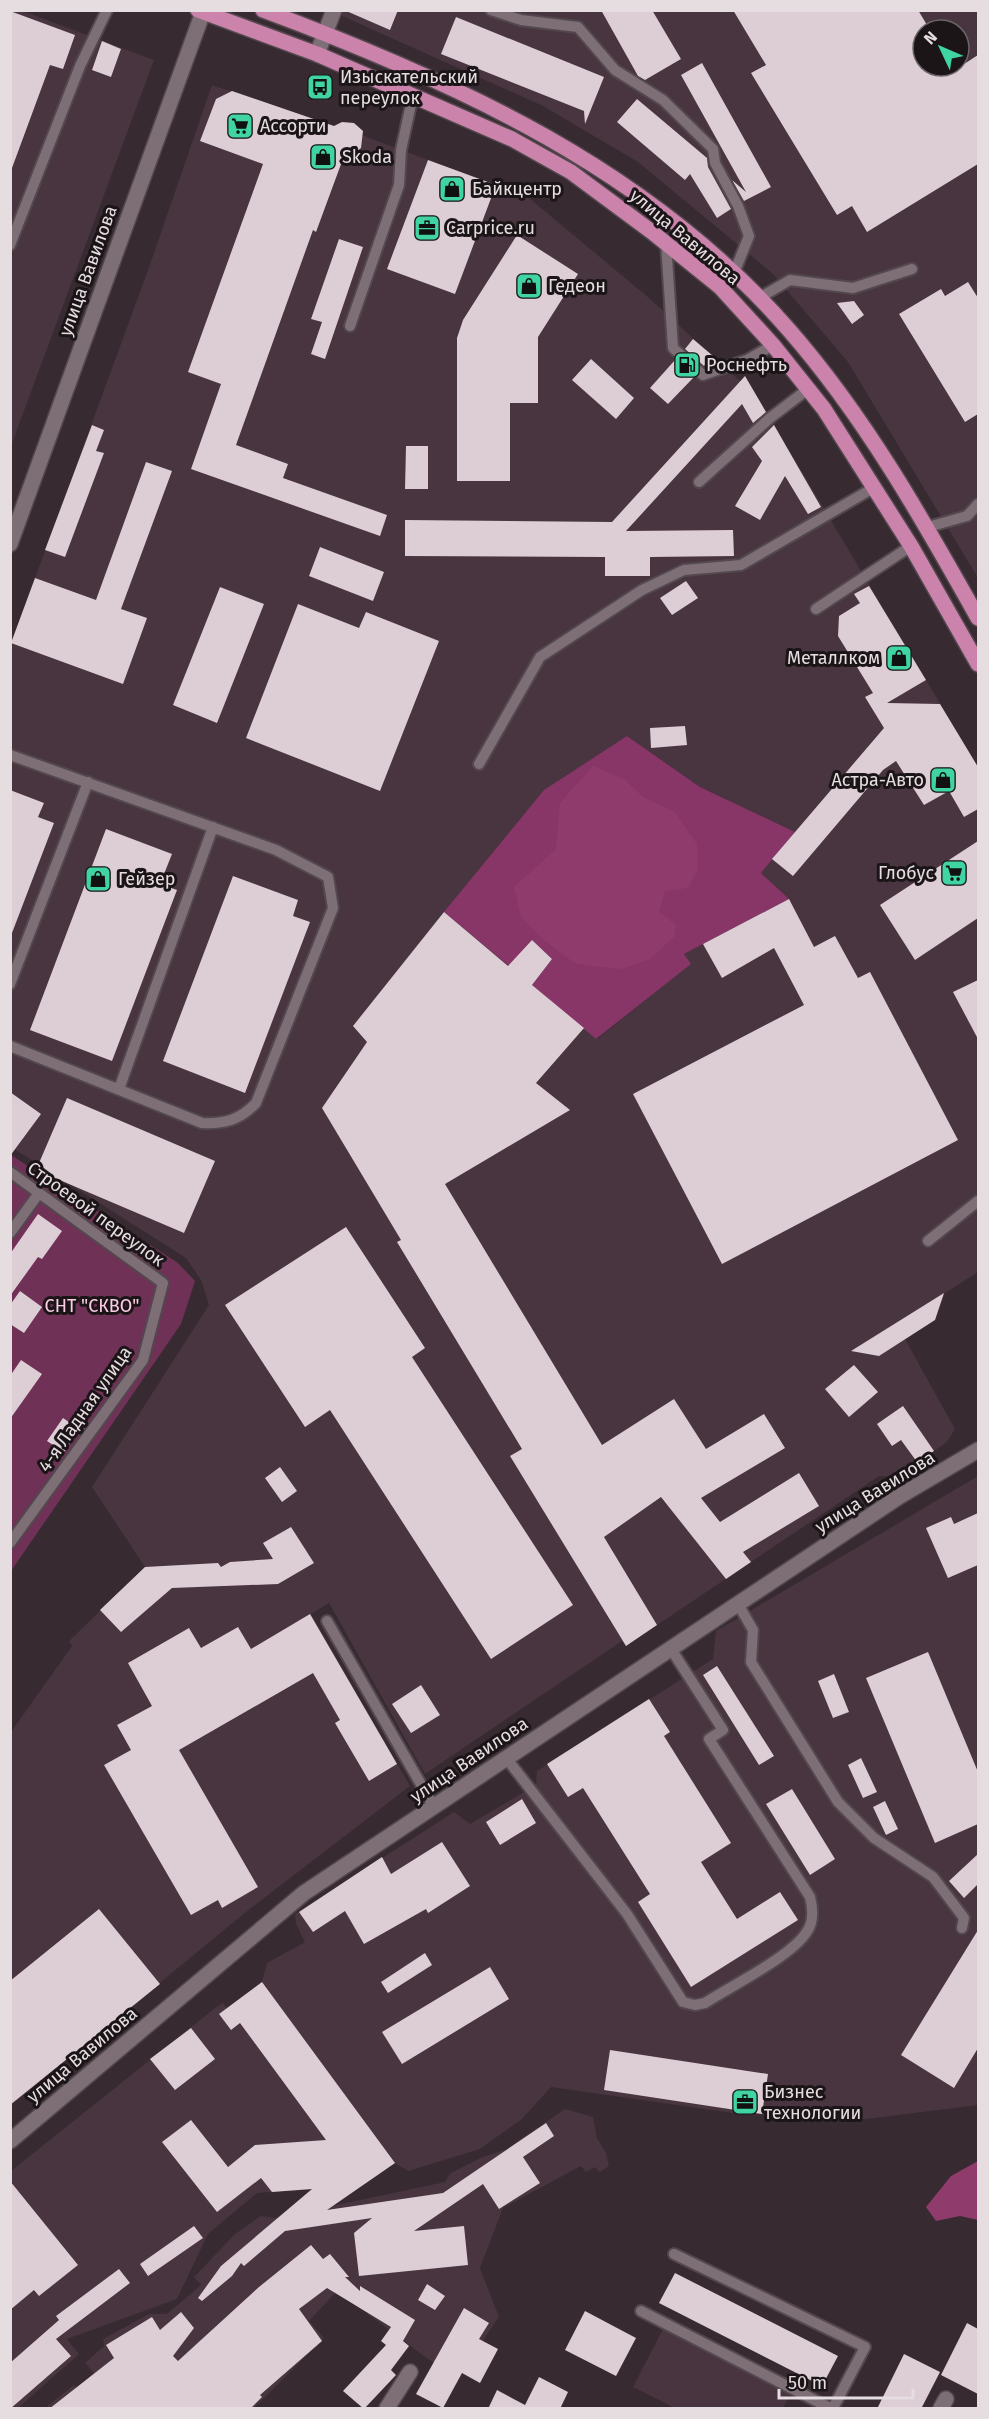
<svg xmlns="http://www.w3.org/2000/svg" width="989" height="2419" font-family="'Fira Sans',sans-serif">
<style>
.built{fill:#48353f;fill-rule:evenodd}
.green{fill:#6f3256}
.forest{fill:#883567}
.water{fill:#8f3c6d}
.building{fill:#ddcdd5}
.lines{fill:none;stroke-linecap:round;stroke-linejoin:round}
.service-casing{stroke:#52484d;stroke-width:14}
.minor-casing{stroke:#52484d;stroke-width:18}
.primary-casing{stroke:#52484d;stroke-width:18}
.service{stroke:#7e6f77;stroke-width:10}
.minor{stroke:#7e6f77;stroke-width:15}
.primary{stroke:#cb82ab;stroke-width:15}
.labels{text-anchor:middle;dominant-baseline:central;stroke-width:6;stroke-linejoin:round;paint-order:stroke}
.poi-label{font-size:18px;fill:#e6dde1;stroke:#1b1518;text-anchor:start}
.street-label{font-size:18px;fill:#e6dde1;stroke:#1b1518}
.park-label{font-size:18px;fill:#fccce5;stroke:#1b1518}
</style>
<rect width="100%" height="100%" fill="#372a31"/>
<path class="built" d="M20 10 154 60 11 446 10 11Z
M342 10 978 11V578L848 362 772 273 638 162 543 106 340 15ZM923 30H959V66H923Z
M212 85 364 136 529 198 649 298 740 381 746 378 978 767V1272L945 1293 935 1320 905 1339 955 1429 947 1442 896 1477 879 1476 626 1646 622 1641 425 1774 329 1603 311 1614 410 1786 246 1912 11 2105V1732L72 1646 69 1641 145 1567 92 1487 209 1305 201 1280 186 1258 11 1147 10 646 147 273ZM627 736 700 787 795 832 761 873 788 899 684 954 690 964 597 1039 532 985 552 959 532 940Z
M978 1476V2105L842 2122 821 2118 733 2113 551 2087 522 2119 480 2149 408 2171 395 2163 362 2186 257 2193 208 2234 177 2299 67 2339 79 2354 18 2408H11V2171L215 2008 223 2003 227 2008 262 1982 267 1963 305 1942 296 1924 295 1914 454 1812 470 1824 536 1785 537 1771 713 1659 716 1631Z
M565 2109 593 2117 597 2138 606 2153 609 2166 600 2172 595 2167 586 2172 581 2166 503 2208 480 2268 499 2317 458 2377 428 2359 337 2291 309 2321 324 2338 254 2408H45L74 2385 77 2388 94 2373 85 2363 104 2346 103 2339 149 2314H167L201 2285 194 2277 235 2234 261 2216 275 2218 445 2182 451 2173 483 2157 507 2149Z
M664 2327 791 2393 783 2408H675L633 2387Z"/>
<path class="green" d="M11 1155 178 1263 195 1281 181 1324 11 1571Z"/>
<path class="forest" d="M627 736 700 787 795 832 761 873 789 899 684 954 691 964 596 1039 532 985 552 959 532 940 509 966 444 912 544 790Z"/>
<path class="water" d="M593 766 624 779 643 797 675 812 697 844 698 869 688 888 665 891 659 912 676 925 674 937 650 959 622 969 576 964 545 941 521 917 514 887 556 849 560 803Z
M978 2161V2220L960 2216 936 2221 926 2207 951 2176Z"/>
<path class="building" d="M344 10H398L390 30Z
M601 10H652L681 59 645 80 638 76Z
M733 10H918L930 30H923V66H961L978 55V164L867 232 852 206 837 215 751 73 766 65Z
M10 11 75 35 63 69 50 65 12 168Z
M456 17 604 77 585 124 584 111 441 54Z
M102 41 121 49 111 77 92 70Z
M702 63 771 187 744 201 732 180 746 192 681 75Z
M232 91 334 126 342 122 354 123 363 131 361 148 352 155 344 156 316 232 313 230 236 445 288 464 283 478 387 515 380 536 191 469 221 384 188 372 263 164 200 141 216 99Z
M637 99 707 158 708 167 731 209 717 218 690 174 685 180 617 122Z
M428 160 496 185 455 294 387 269Z
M517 235 578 274 538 337V403H510V481H457V338L463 320Z
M339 239 363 247 325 359 311 354 322 322 311 319Z
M968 282 978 298V414L965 422 899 314 941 289 945 296Z
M854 301 864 315 852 324 837 303Z
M693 339 713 356 704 366 685 349Z
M591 359 634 398 616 419 572 380Z
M675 360 694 377 668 404 650 388Z
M745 376 766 412 753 423 742 404 626 531 733 530 734 556 650 557V576H605V557L405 556V520L612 522Z
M92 425 104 430 96 451 104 453 65 557 45 550Z
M774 425 821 507 808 514 785 476 760 520 735 506 762 461 752 447Z
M406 446H428V489H405Z
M146 462 172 471 121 609 147 618 123 684 11 643 35 578 96 600Z
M320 547 384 572 373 601 309 576Z
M686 581 698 598 672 615 660 598Z
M869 586 926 680 887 703 940 704 978 767V809L964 817 949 791 924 805 896 761 883 770 793 876 772 859 884 728 865 697 873 693 838 636 839 616 860 603 854 594Z
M220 587 264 604 217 723 173 705Z
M298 604 359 628 366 612 439 641 380 791 246 738Z
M685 726 687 745 651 748 650 728Z
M10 790 44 803 38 817 54 823 12 933Z
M106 829 172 854 160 884 177 890 112 1061 30 1030Z
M978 841V918L915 960 880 905Z
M233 876 298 900 293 916 310 922 245 1093 163 1061Z
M789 899 814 947 835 936 858 978 870 972 958 1140 722 1264 633 1094 804 1005 774 948 722 978 703 944Z
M444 912 508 966 532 940 552 959 532 985 584 1028 536 1083 570 1110 445 1184 602 1445 674 1399 706 1449 764 1414 785 1448 701 1498 720 1522 799 1473 819 1506 743 1552 751 1562 726 1579 661 1497 604 1537 657 1625 626 1646 510 1456 522 1449 397 1242 401 1240 322 1108 367 1042 353 1026Z
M978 980V1039L953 992Z
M10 1092 41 1114 10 1156Z
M67 1098 215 1161 184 1233 36 1170Z
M38 1214 62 1231 42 1259 38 1257 10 1296V1254Z
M346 1227 425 1348 412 1357 573 1605 491 1659 330 1410 305 1427 225 1305Z
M20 1291 42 1307 24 1333 10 1324V1305Z
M944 1293 935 1320 879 1356 851 1351Z
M21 1360 42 1374 10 1419V1376Z
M854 1365 878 1392 849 1417 825 1389Z
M903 1406 934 1451 917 1462 901 1440 892 1446 877 1424Z
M63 1418 79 1429 64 1452 47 1441Z
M280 1467 297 1491 282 1502 265 1478Z
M978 1513V1565L948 1578 926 1528 951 1517 954 1524Z
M291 1527 314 1563 278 1584 172 1588 121 1632 100 1610 145 1567 218 1563 221 1567 230 1562 273 1559 263 1543Z
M310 1614 397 1764 369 1781 335 1723 340 1720 313 1673 179 1750 258 1887 222 1908 218 1900 191 1915 104 1765 131 1750 117 1725 152 1706 128 1663 189 1628 201 1648 238 1627 251 1649Z
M928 1652 978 1772V1824L935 1843 866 1678Z
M717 1666 774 1756 759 1765 703 1675Z
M834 1674 849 1712 833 1718 818 1681Z
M421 1685 440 1715 411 1733 392 1704Z
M649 1699 670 1732 664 1736 731 1843 701 1862 737 1919 780 1892 798 1920 691 1987 638 1902 650 1894 583 1788 568 1797 547 1764Z
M861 1758 877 1792 863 1798 848 1765Z
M792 1789 835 1859 810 1875 766 1804Z
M522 1799 536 1823 500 1845 486 1822Z
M885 1801 898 1829 886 1835 873 1807Z
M442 1842 470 1886 428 1913 426 1909 364 1944 345 1911 313 1932 299 1912 382 1857 391 1874Z
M978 1854V1884L964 1898 949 1881Z
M99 1909 160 1984 10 2105V1981Z
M978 1930V2048L954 2088 901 2055Z
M425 1953 432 1965 388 1993 381 1982Z
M490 1967 509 1999 402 2064 382 2032Z
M262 1982 395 2163 327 2210 443 2193 546 2123 554 2136 523 2157 540 2183 499 2209 483 2184 414 2231 464 2226 468 2265 359 2276 354 2233 372 2218 285 2231 244 2266 241 2263 232 2276 202 2301 198 2298 221 2266 312 2189 272 2192 261 2178 217 2212 162 2142 191 2120 228 2167 255 2145 326 2140 240 2023 231 2030 219 2014Z
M191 2028 215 2059 175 2090 150 2059Z
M610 2050 768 2074 762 2114 604 2090Z
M10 2181 78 2265 39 2296 34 2290 10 2310Z
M194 2226 203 2238 148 2276 140 2264Z
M311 2245 323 2259 330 2254 349 2277H345L360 2291V2286L415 2320 403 2341 409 2346 391 2370 396 2375 364 2409 343 2391 386 2345 381 2341 391 2327 327 2288 299 2309 322 2341 260 2395 262 2397 250 2409H49L114 2358 106 2345 152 2317 160 2330 181 2312 194 2328 173 2356 178 2361 259 2287Z
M119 2269 130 2283 56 2339 71 2356 10 2409V2363L59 2320 56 2316Z
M675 2273 838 2356 822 2386 659 2303Z
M427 2284 445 2296 435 2310 418 2300Z
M464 2308 489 2323 479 2339 498 2349 480 2383 462 2373 443 2408 416 2394Z
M585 2311 636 2338 616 2376 565 2350Z
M967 2323 978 2329V2394L941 2375Z
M904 2354 940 2372 921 2409H877Z
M539 2377 568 2392 560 2409H488L497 2390 525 2405Z"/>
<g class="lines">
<g class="service-casing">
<path id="service" d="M491 10 521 20 578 27 615 70 663 100 713 149 715 163 738 206 749 236 734 273
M666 243 673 348 703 375 747 360 773 345
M10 245 80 66 107 10
M759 298 790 280 853 288 912 269
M350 326 399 185 401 150 413 95
M699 482 770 418 808 389
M928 527 967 516 978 504
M816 609 911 546
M10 755 276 850 328 877 333 908 256 1103C240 1120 225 1124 202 1123L10 1046
M479 764 540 657 642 590 684 570 741 565 875 487
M10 984 88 782
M119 1089 213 827
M10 1172 163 1283 143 1360 10 1543
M10 1233 39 1193
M928 1241 978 1201
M738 1604 753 1630 751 1662 838 1802 874 1838 933 1877 964 1918 962 1928
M327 1621 434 1807
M507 1759 627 1914 683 2002 695 2005 705 2003C731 1986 790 1957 806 1933 814 1923 813 1909 810 1897L709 1739 723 1730 671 1649
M674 2254 865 2347 833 2408
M641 2311 830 2408"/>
</g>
<g class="minor-casing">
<path id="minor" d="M317 54 334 10
M10 544 203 12
M10 2141 304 1893 900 1496 978 1450
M387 2408 410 2372
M941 2408 946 2399"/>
</g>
<g class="primary-casing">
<path id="primary" d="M198 10 317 54 512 139 571 172 652 232 720 287 773 345 824 409 911 546 978 664
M263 10C457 82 651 171 789 330 865 417 922 518 978 618"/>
</g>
<use href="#service" class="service"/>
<use href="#minor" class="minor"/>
<use href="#primary" class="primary"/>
</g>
<defs>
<g id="bus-square" transform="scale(1.35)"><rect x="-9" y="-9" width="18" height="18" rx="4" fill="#3fd4a2" stroke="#1b1518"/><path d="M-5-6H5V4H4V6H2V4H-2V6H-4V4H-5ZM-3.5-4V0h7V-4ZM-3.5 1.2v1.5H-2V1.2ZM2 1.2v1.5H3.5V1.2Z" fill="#111"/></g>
<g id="supermarket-square" transform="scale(1.35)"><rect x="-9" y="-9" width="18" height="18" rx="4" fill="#3fd4a2" stroke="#1b1518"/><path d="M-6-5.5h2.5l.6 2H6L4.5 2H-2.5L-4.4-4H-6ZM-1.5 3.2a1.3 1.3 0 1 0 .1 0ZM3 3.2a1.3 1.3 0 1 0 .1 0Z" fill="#111"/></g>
<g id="shop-square" transform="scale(1.35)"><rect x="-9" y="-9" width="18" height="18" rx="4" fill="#3fd4a2" stroke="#1b1518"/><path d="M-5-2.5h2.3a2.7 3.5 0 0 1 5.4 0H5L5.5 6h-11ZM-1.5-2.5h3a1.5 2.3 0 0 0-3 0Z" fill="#111"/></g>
<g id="office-square" transform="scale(1.35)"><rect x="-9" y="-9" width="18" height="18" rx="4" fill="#3fd4a2" stroke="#1b1518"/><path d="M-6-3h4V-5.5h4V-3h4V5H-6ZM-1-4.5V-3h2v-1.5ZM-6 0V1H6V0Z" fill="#111"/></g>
<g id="fuel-square" transform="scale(1.35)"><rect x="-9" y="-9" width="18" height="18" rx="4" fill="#3fd4a2" stroke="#1b1518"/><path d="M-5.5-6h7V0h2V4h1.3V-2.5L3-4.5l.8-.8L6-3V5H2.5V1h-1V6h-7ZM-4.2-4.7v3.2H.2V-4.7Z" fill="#111"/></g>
</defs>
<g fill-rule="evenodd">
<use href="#bus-square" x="320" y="87"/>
<use href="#supermarket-square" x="240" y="126"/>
<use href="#shop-square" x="323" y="157"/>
<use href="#shop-square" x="452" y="189"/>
<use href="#office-square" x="427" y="228"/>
<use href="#shop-square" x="529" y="286"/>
<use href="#fuel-square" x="687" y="365"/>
<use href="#shop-square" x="899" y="658"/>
<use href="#shop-square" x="943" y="780"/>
<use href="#supermarket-square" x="954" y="873"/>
<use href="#shop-square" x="98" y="879"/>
<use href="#office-square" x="745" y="2102"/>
</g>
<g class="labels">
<g class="poi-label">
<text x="340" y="77">Изыскательский<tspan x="340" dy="21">переулок</tspan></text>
<text x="260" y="126">Ассорти</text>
<text x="342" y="157">Skoda</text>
<text x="472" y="189">Байкцентр</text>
<text x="446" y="228">Carprice.ru</text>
<text x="548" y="286">Гедеон</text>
<text x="706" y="365">Роснефть</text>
<text x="880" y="658" text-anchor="end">Металлком</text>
<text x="924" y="780" text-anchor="end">Астра-Авто</text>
<text x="934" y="873" text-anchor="end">Глобус</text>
<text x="118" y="879">Гейзер</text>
<text x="764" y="2092">Бизнес<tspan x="764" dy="21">технологии</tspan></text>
</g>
<g class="street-label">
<text transform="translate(685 237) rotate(40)">улица Вавилова</text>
<text transform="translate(88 271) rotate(-70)">улица Вавилова</text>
<text transform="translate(96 1214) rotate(36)">Строевой переулок</text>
<text transform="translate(85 1409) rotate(-55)">4-я Ладная улица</text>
<text transform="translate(875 1492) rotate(-32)">улица Вавилова</text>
<text transform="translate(469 1760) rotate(-34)">улица Вавилова</text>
<text transform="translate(82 2055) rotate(-40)">улица Вавилова</text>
</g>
<g class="park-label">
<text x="92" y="1306">СНТ "СКВО"</text>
</g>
</g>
<rect width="989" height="2419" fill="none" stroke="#e6dde1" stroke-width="24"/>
<g transform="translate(941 48) rotate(314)"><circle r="28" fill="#1b1518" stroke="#6c6568" stroke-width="1.5"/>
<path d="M0-4.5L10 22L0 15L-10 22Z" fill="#3fd4a2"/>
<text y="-9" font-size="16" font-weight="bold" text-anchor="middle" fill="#e6dde1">N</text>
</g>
<path d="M779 2389v9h134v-9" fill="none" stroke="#e6dde1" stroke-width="3"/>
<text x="788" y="2389" font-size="18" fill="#e6dde1" stroke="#1b1518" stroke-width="4.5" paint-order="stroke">50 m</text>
</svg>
